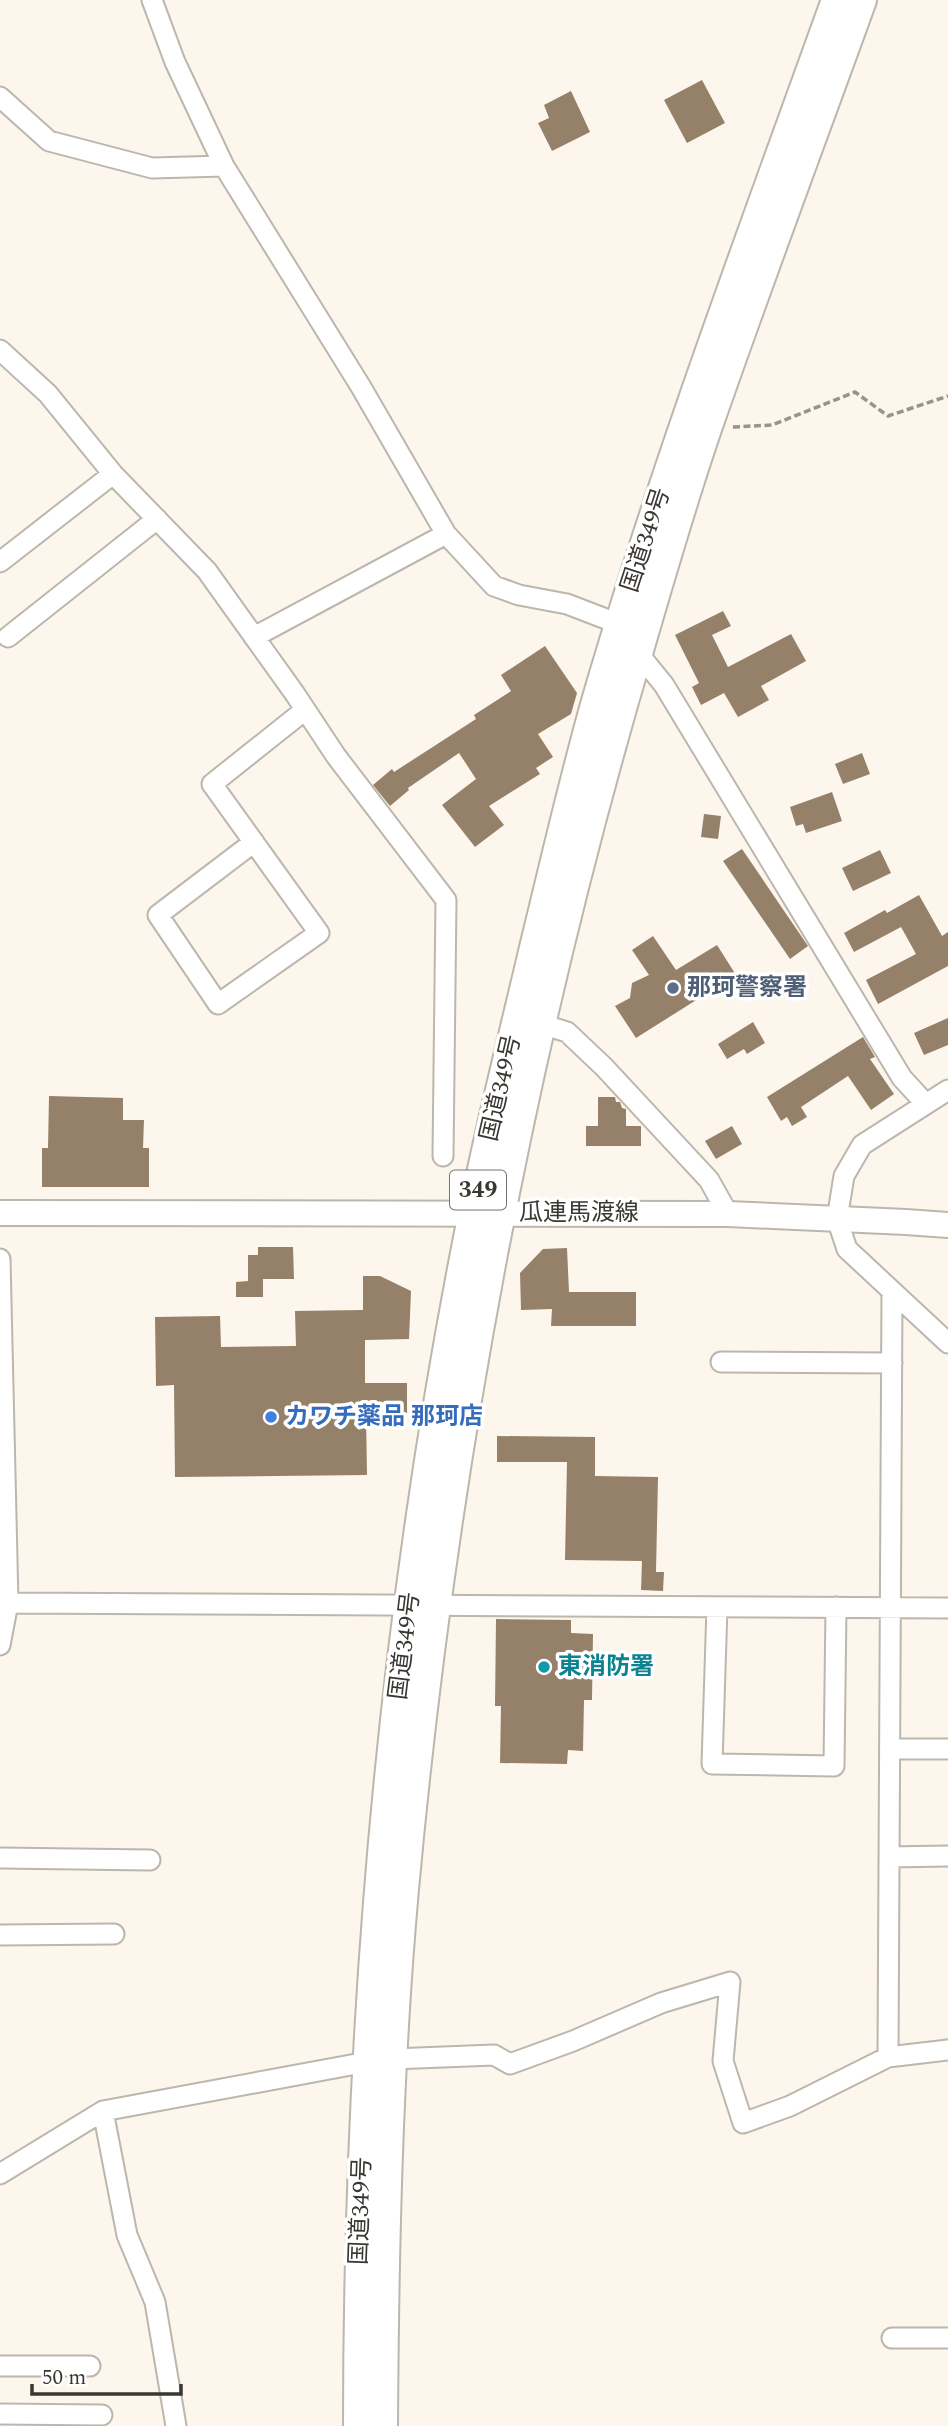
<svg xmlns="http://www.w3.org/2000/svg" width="948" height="2426" font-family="Spectral,'Noto Sans JP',serif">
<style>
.building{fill:#958169}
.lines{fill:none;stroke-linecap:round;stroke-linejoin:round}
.minor-casing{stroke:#bdb6ad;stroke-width:23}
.major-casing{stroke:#bdb6ad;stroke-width:28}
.highway-casing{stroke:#bdb6ad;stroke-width:32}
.path{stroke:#98938c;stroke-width:3.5;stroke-dasharray:7 3.5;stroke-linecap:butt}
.minor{stroke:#fff;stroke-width:19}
.major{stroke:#fff;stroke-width:24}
.highway{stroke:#fff;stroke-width:28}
.service-dot{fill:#5c6f8a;stroke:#fff;stroke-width:2.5}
.shop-dot{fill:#3f7fe0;stroke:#fff;stroke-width:2.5}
.culture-dot{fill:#0f9aa8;stroke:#fff;stroke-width:2.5}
.labels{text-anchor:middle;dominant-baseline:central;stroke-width:7;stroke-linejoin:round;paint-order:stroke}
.shield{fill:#fff;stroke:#757370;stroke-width:2}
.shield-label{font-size:23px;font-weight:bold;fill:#3a3733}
.street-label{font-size:24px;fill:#3a3733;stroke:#fff}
.service-label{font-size:24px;font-weight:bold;fill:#4e5e75;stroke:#fff;text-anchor:start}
.shop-label{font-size:24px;font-weight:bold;fill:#366cbe;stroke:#fff;text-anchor:start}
.culture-label{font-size:24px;font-weight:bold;fill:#0d838f;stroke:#fff;text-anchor:start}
</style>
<rect width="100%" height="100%" fill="#fdf6ec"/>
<path class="building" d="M702 80 725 123 687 143 664 100Z
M571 91 590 132 552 151 538 123 549 118 544 105Z
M723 611 731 626 712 635 728 667 791 634 806 661 761 686 769 700 738 717 724 693 701 705 692 687 699 683 675 635Z
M545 646 577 693 571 714 538 734 553 757 536 768 540 774 489 806 504 825 475 847 442 805 476 779 459 753 408 788 409 790 390 806 373 785 392 769 394 772 476 719 474 715 511 691 501 675Z
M862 753 870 774 843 784 835 764Z
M832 792 842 821 806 833 803 824 796 826 790 807Z
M704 814 721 816 718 839 701 837Z
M742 849 808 946 790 959 723 861Z
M880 850 891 873 853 891 842 868Z
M919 895 942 936 948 932V966L878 1004 866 980 916 954 901 927 854 952 844 933 885 910 887 913Z
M653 936 676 970 717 945 736 975 636 1038 615 1006 630 998 632 983 649 975 632 950Z
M948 1018V1045L924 1055 914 1033Z
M753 1022 765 1043 747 1054 744 1049 727 1059 718 1044Z
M863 1037 875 1057 870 1059 894 1094 871 1110 848 1076 801 1107 807 1117 792 1126 787 1117 781 1121 767 1097Z
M49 1096 123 1098V1120H144L143 1148H149V1187H42V1148H48Z
M598 1097H615L616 1102H620L622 1108 626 1109V1126H641V1146H586V1126H598Z
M732 1126 742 1144 716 1159 705 1141Z
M258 1247H293L294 1279H263V1297H236V1282L248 1281V1255H258Z
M567 1248 569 1292H636V1326H551L552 1309 521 1310 520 1273 543 1249Z
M363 1276H380L411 1291 409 1339 365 1340V1383H407V1413H366L367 1475 175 1477 174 1385 156 1386 155 1317 220 1316 221 1347 296 1346 295 1311 363 1310Z
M497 1436 595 1437V1476L658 1477 656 1572H664L663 1591 641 1590 642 1561 565 1560 567 1462H497Z
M496 1619 571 1620V1633L593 1634 592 1700H584L583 1751 568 1750 567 1764 500 1763 501 1706H495Z"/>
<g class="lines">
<g class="minor-casing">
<path id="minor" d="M152 0 175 62 224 166 361 387 446 534 494 586 519 595 567 604 619 624 638 653 664 685 902 1078 925 1103
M0 97 49 141 152 168 224 166
M0 350 48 394 113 474 207 571 295 694 336 756 446 900 443 1156
M0 562 113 474
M8 637 157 519
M254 637 446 534
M254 842 158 915 218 1004 319 933 212 784 305 710
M541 1024 567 1032 604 1067 709 1180 728 1214
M948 1090 862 1145 844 1176 837 1219 847 1249 948 1343
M0 1259 8 1603 0 1645
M721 1362 892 1363
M0 1598 8 1603 948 1608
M717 1607 712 1764 834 1766 836 1607
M890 1749H948
M889 1857 948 1856
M0 1858 150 1860
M0 1935 114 1934
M888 2057 892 1292
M392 2059 494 2055 510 2064 573 2041 661 2003 730 1982 723 2061 743 2123 790 2106 888 2057 948 2050
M103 2111 127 2235 155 2302 176 2426
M0 2174 103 2111 367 2062
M892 2338H948
M0 2366H90
M0 2414 102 2415"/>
</g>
<g class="major-casing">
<path id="major" d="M0 1213 728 1214 906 1222 948 1225"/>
</g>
<g class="highway-casing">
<path id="highway" d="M358 2426C358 2018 393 1608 474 1208 491 1122 513 1038 533 952 554 867 573 782 597 698 666 462 753 231 836 0
M383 2426C384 2247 388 2067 404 1889 442 1473 520 1051 639 650 661 574 683 498 709 423 758 282 811 141 862 0"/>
</g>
<path class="path" d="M733 427 772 425 855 392 888 416 948 396"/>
<use href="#minor" class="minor"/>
<use href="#major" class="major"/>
<use href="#highway" class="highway"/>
</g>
<circle class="service-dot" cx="673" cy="988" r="7"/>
<circle class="shop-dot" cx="271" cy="1417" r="7"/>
<circle class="culture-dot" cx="544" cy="1667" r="7"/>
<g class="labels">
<rect class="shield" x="450" y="1170.5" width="56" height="39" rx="5"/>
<g class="shield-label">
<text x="478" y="1190">349</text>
</g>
<g class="street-label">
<text transform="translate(646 540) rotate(-72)">国道349号</text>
<text transform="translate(501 1088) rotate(-77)">国道349号</text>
<text x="579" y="1213">瓜連馬渡線</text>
<text transform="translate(405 1646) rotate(-83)">国道349号</text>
<text transform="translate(361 2211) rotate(-88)">国道349号</text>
</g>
<g class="service-label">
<text x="687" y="988">那珂警察署</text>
</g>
<g class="shop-label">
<text x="285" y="1417">カワチ薬品 那珂店</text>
</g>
<g class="culture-label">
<text x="558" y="1667">東消防署</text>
</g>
</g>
<path d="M32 2384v10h149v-10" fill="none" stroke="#3a3733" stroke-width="3.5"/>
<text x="42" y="2384" font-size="21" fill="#3a3733" stroke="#ffffff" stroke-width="5" paint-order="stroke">50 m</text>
</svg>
